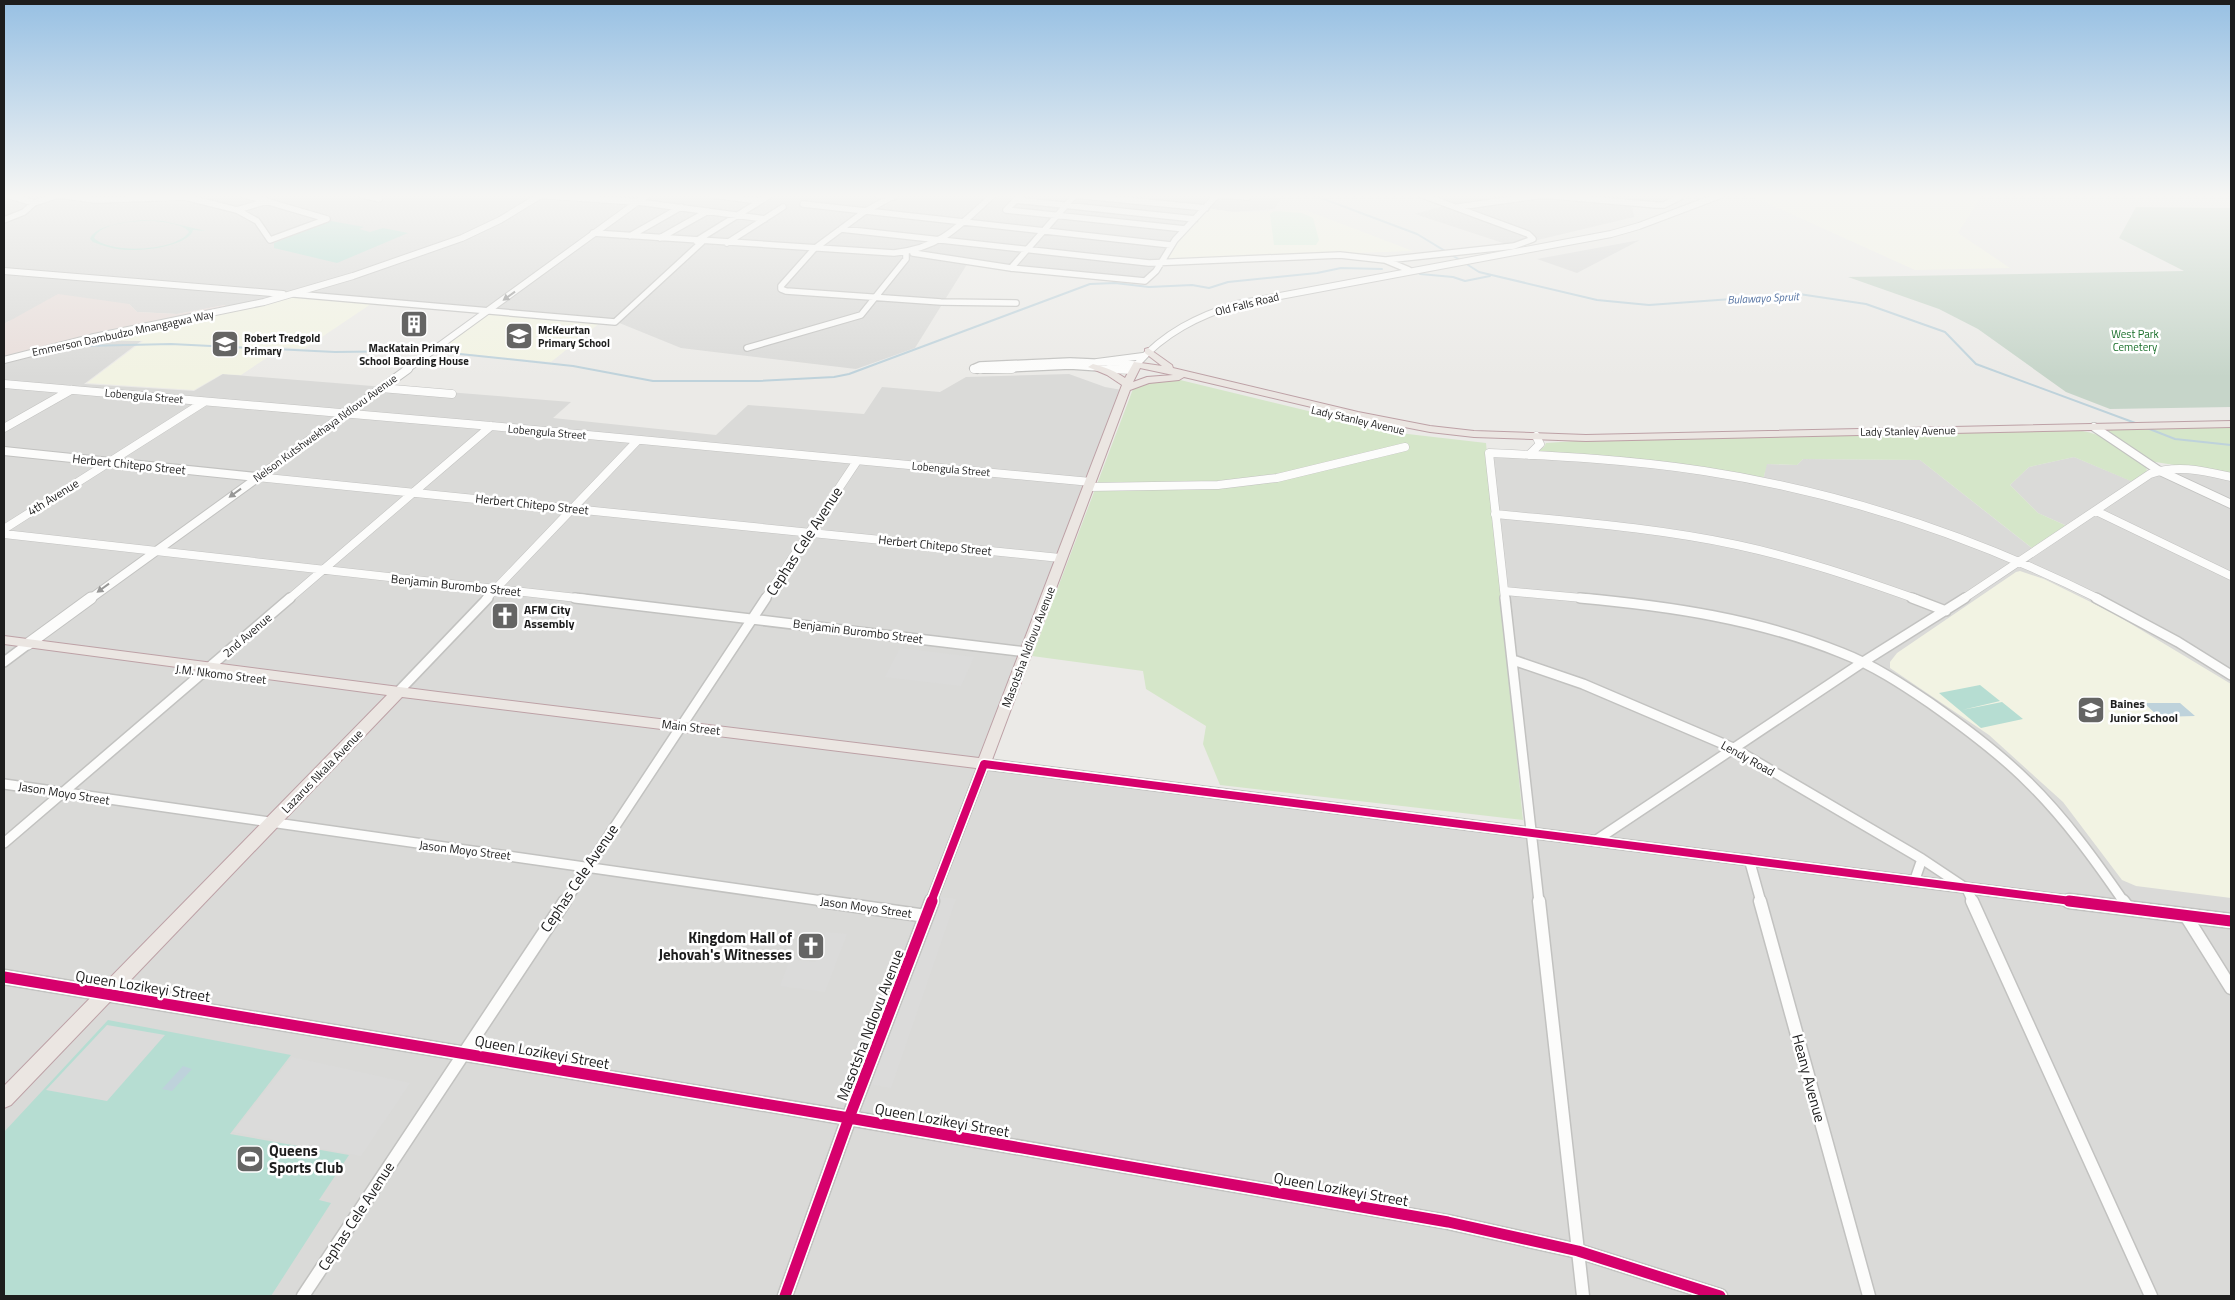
<svg xmlns="http://www.w3.org/2000/svg" width="2235" height="1300" font-family="'Titillium Web',sans-serif">
<style>
.residential{fill:#dadad8}
.commercial{fill:#e8ddda}
.education{fill:#f2f3e3}
.religious{fill:#d9d9d8}
.grass{fill:#d5e6c9}
.cemetery{fill:#c6d5c9}
.park{fill:#d7efda}
.pitch{fill:#b6ddd2;fill-rule:evenodd}
.parking{fill:#dbdbda}
.water{fill:#bed2db}
.lines{fill:none;stroke-linecap:round;stroke-linejoin:round}
.stream{stroke:#bed2db;stroke-width:2}
.minor-far3-casing{stroke:#c2c2c0;stroke-width:8}
.minor-far2-casing{stroke:#c2c2c0;stroke-width:9}
.minor-far1-casing{stroke:#c2c2c0;stroke-width:12}
.minor-casing{stroke:#c2c2c0;stroke-width:15}
.tertiary-far3-casing{stroke:#c2c2c0;stroke-width:8}
.tertiary-far2-casing{stroke:#c2c2c0;stroke-width:10}
.tertiary-far1-casing{stroke:#c2c2c0;stroke-width:13}
.tertiary-casing{stroke:#c2c2c0;stroke-width:17}
.trunk-casing{stroke:#bda1a6;stroke-width:2}
.minor-far3{stroke:#fcfcfb;stroke-width:5.5}
.minor-far2{stroke:#fcfcfb;stroke-width:8}
.minor-far1{stroke:#fcfcfb;stroke-width:9}
.minor{stroke:#fcfcfb;stroke-width:12}
.tertiary-far3{stroke:#fcfcfb;stroke-width:6}
.tertiary-far2{stroke:#fcfcfb;stroke-width:8}
.tertiary-far1{stroke:#fcfcfb;stroke-width:11}
.tertiary{stroke:#fcfcfb;stroke-width:14}
.trunk{fill:#ebe6e2;fill-rule:evenodd}
.cycleway-far1-casing{stroke:#fff;stroke-width:11}
.cycleway-casing{stroke:#fff;stroke-width:14}
.cycleway-far1{stroke:#d6006c;stroke-width:8}
.cycleway{stroke:#d6006c;stroke-width:11}
.oneway{fill:#989897}
.labels{text-anchor:middle;dominant-baseline:central;stroke-width:5;stroke-linejoin:round;paint-order:stroke}
.far-water-label{font-size:11px;font-style:italic;fill:#5573a2;stroke:#fff}
.far-street-label{font-size:11px;fill:#1d1d1d;stroke:#fff}
.far-poi-label{font-size:11px;font-weight:bold;fill:#1d1d1d;stroke:#fff;text-anchor:start}
.far-park-label{font-size:11px;fill:#186f29;stroke:#fff}
.street-label{font-size:12px;fill:#1d1d1d;stroke:#fff}
.poi-label{font-size:12px;font-weight:bold;fill:#1d1d1d;stroke:#fff;text-anchor:start}
.near-street-label{font-size:15px;fill:#1d1d1d;stroke:#fff}
.near-poi-label{font-size:15px;font-weight:bold;fill:#1d1d1d;stroke:#fff;text-anchor:end}
</style>
<rect width="100%" height="100%" fill="#ebeae7"/>
<path class="residential" d="M4 195H1270L1281 199 1274 209 1233 212 1205 208 1146 280 969 261 915 348 856 369 681 348 617 322 294 293 82 340 141 341 84 384 194 391 223 374 571 402 553 418 716 435 748 405 864 414 882 387 940 392 966 377 1069 374 1105 387 1122 390 979 766 1536 836 1492 455 1581 459 1701 473 1763 483 1766 464 1797 465 1803 459 1920 460 2038 553 2074 529 2038 513 2010 485 2029 467 2074 457 2141 485 2159 473 2173 470 2231 479V1296H4V356L109 330 225 308V305L177 314 137 312 129 304 9 321 4 324Z
M1417 195H1689L1665 207 1632 205 1634 217 1512 246 1415 214 1443 206Z"/>
<path class="commercial" d="M58 294 129 304 137 312 177 314 225 305 226 308 109 330 4 356V324Z"/>
<path class="education" d="M1749 195H1982L1958 233 2010 268 1915 270Z
M1206 208 1233 212 1305 210 1413 251 1298 255 1162 262 1172 245Z
M297 296 374 302 304 349 283 347 241 375 222 374 194 390 87 383 143 341 94 340Z
M489 312 601 322 551 362 435 351Z
M2020 571 2044 579 2113 613 2231 684V898L2136 886 2122 880 2063 802 1989 735 1890 668V662L1897 653 2016 572Z"/>
<path class="religious" d="M1640 240 1577 273 1537 259Z"/>
<path class="grass" d="M1176 379 1399 433 1486 443 1523 820 1220 785 1203 744 1206 726 1146 689 1143 671 1032 656 1133 389 1142 383Z
M2231 427V474L2149 461 2104 430Z
M2074 430C2104 432 2122 449 2146 465L2147 472 2133 482 2074 457 2029 467 2010 485 2038 513 2067 526 2032 548 1920 460 1803 459 1797 465 1767 464 1763 480 1535 453 1544 447 1546 443 1591 440Z"/>
<path class="cemetery" d="M2136 207 2231 208V407L2110 409 2066 392 1978 329 1939 309 1848 277 2184 271 2119 238Z"/>
<path class="park" d="M1274 211 1302 213 1313 218 1319 240 1316 245H1274L1270 214Z"/>
<path class="pitch" d="M144 220 163 221 206 231 193 230C189 246 143 251 128 250 116 250 104 246 93 242L90 239C94 225 131 221 144 220ZM141 221C152 220 184 223 189 232 175 252 110 254 94 238 100 224 128 222 141 221Z
M331 221 364 227 359 229 370 232 383 228 408 233 337 263 274 248V243Z
M1980 685 2000 701 1962 710 2002 702 2023 719 1981 728 1939 693Z
M108 1020 291 1055 230 1134 349 1155 319 1200 331 1203 271 1296H4V1132Z"/>
<path class="parking" d="M900 648 974 657 961 686 885 677Z
M933 896 956 899 891 1088 864 1083Z
M826 932 847 934 825 992 780 986 790 959 815 962Z
M107 1025 165 1035 107 1101 46 1090Z
M292 1057 410 1083 361 1156 233 1132Z"/>
<path class="water" d="M2144 703H2180L2195 716 2159 717Z
M183 1066 192 1069 172 1091 162 1089Z"/>
<g class="lines">
<path class="stream" d="M1313 195 1417 234 1460 260
M1465 263 1479 272 1597 300 1649 305 1799 294 1866 304 1945 332 1976 364 2138 424
M1420 274 1453 277 1465 281 1490 276
M83 346 171 344 335 352 413 351
M441 352 573 366 653 381H758L834 377 849 374 1090 284 1115 283 1149 287 1192 285 1209 288 1228 282 1317 273 1341 268 1382 269
M2147 428 2175 439 2231 445"/>
<g class="minor-far3-casing">
<path id="minor-far3" d="M7 195 34 203
M58 195 96 200 185 197 237 210 267 201
M363 195 379 199
M713 195 759 201
M877 195 893 197
M895 195 864 212 814 249 781 286V289L786 291 941 302 1016 303
M1021 195 1006 210 1185 229
M1221 195 1247 197
M1015 200 1195 219
M638 202 765 219
M803 204 1171 245
M1458 207 1543 195 1656 205H1664L1680 197
M237 210 257 221 270 240 327 219 245 195
M4 220 24 212 34 203 59 195
M841 229 1149 263 1340 255 1385 260 1409 270
M593 233 894 253C941 248 959 226 993 195
M630 236 681 207
M660 238 708 211
M696 241 770 195
M727 243 783 207
M913 253 1011 268 1145 281 1156 271 1175 240 1217 195
M1386 260 1514 246 1533 239 1528 234 1422 195
M1011 268 1075 195 1206 208
M294 294 615 322 702 242
M747 348 861 315 906 259V253
M977 370 973 368 980 365 1070 361 1137 364
M984 370 1070 366 1129 370"/>
</g>
<g class="minor-far2-casing">
<path id="minor-far2" d="M974 369H1012
M1109 369 1133 370
M4 384 491 426 1091 482
M381 388 452 394
M4 428 71 390
M1529 455 1540 444 1536 436
M257 477 1060 558
M1089 487 1218 485 1277 478 1405 447
M2096 511 2231 576
M1495 514C1576 522 1657 528 1737 545 1798 558 1857 578 1916 599
M4 529 204 402
M4 534 586 599
M1505 591 1593 599
M289 599 491 426
M486 599 638 440
M765 599 857 461
M1505 599 1489 453C1561 456 1633 460 1704 471 1841 492 1975 537 2099 599
M1963 599 2150 474C2177 464 2204 471 2231 477"/>
</g>
<g class="minor-far1-casing">
<path id="minor-far1" d="M575 598 1027 652
M1505 598 1539 902
M1580 598C1669 606 1758 619 1842 653 1873 665 1902 684 1930 703 1964 727 1998 752 2027 781 2064 817 2095 860 2124 902
M1912 598 1946 611
M2096 598 2178 642 2231 675
M1513 660 1583 684 1733 748 1922 859 1967 889 1973 902
M4 662 28 644
M399 691 488 598
M4 784 830 902
M1595 841 1863 662 1965 598
M4 843 290 598
M1749 859 1761 902
M1914 882 1922 859
M565 902 766 598"/>
</g>
<g class="minor-casing">
<path id="minor" d="M821 901 926 916
M1539 901 1583 1296
M1760 901 1869 1296
M1972 901 2151 1296
M2123 901 2129 909
M2186 916 2231 988
M303 1296 565 901"/>
</g>
<g class="tertiary-far3-casing">
<path id="tertiary-far3" d="M538 195 638 202
M4 271 283 294
M4 360 94 337 264 302 353 276 462 238 500 220 541 195
M1097 362 1143 356
M1137 364C1164 333 1198 316 1237 304L1611 234 1639 226 1721 195
M406 370 647 195"/>
</g>
<g class="tertiary-far2-casing">
<path id="tertiary-far2" d="M2094 427 2158 470 2231 504
M4 451 257 477
M90 599 408 369"/>
</g>
<g class="tertiary-far1-casing">
<path id="tertiary-far1" d="M28 644 91 598
M931 902 984 764 2079 902"/>
</g>
<g class="tertiary-casing">
<path id="tertiary" d="M2069 901 2231 921
M4 977 849 1118 1448 1222 1578 1251 1720 1296
M785 1296 849 1118 932 901"/>
</g>
<g class="trunk-casing">
<path id="trunk" d="M1148 348 1172 365 1173 368 1358 412 1430 426 1474 431 1586 435 2231 421V427L1586 441 1474 437 1430 432 1358 418 1184 377 1179 380 1149 383 1130 390 989 768 984 769 402 697 11 1105 4 1108V1086L387 695 4 644V636L438 692 979 758 1122 385 1107 375 1088 367 1093 364C1105 367 1115 371 1125 378L1134 362 1162 366 1145 353V349ZM1140 368 1173 375 1147 377 1133 382Z"/>
</g>
<use href="#minor-far3" class="minor-far3"/>
<use href="#minor-far2" class="minor-far2"/>
<use href="#minor-far1" class="minor-far1"/>
<use href="#minor" class="minor"/>
<use href="#tertiary-far3" class="tertiary-far3"/>
<use href="#tertiary-far2" class="tertiary-far2"/>
<use href="#tertiary-far1" class="tertiary-far1"/>
<use href="#tertiary" class="tertiary"/>
<use href="#trunk" class="trunk"/>
<g class="cycleway-far1-casing">
<path id="cycleway-far1" d="M931 902 984 764 2079 902"/>
</g>
<g class="cycleway-casing">
<path id="cycleway" d="M2069 901 2231 921
M4 977 849 1118 1448 1222 1578 1251 1720 1296
M785 1296 849 1118 932 901"/>
</g>
<use href="#cycleway-far1" class="cycleway-far1"/>
<use href="#cycleway" class="cycleway"/>
</g>
<defs><path id="oneway-solid" d="M-6-.8H1V-3.2L6.5 0L1 3.2V.8H-6Z" transform="scale(1.25)"/></defs>
<g class="oneway">
<use href="#oneway-solid" transform="translate(509 296) rotate(144)"/>
<use href="#oneway-solid" transform="translate(235 493) rotate(144)"/>
<use href="#oneway-solid" transform="translate(103 588) rotate(144)"/>
</g>
<linearGradient id="sky" x2="0" y2="1"><stop stop-color="#97c0e3"/><stop offset="0.52" stop-color="#f6f6f4"/><stop offset="1" stop-color="#f6f6f4" stop-opacity="0"/></linearGradient>
<rect width="2235" height="377" fill="url(#sky)"/>
<defs>
<g id="building-square" transform="scale(1.4375)"><rect x="-9" y="-9" width="18" height="18" rx="4" fill="#656564" stroke="#fff"/><path d="M-4-6H4V6H1V3H-1V6H-4ZM-2.5-4.3h1.7v1.8h-1.7ZM.8-4.3h1.7v1.8H.8ZM-2.5-1h1.7V.8h-1.7ZM.8-1h1.7V.8H.8Z" fill="#fff"/></g>
<g id="school-square" transform="scale(1.4375)"><rect x="-9" y="-9" width="18" height="18" rx="4" fill="#656564" stroke="#fff"/><path d="M0-5L7-2L0 1L-7-2ZM-4 1L0 2.5L4 1V4Q0 6-4 4Z" fill="#fff"/></g>
<g id="church-square" transform="scale(1.4375)"><rect x="-9" y="-9" width="18" height="18" rx="4" fill="#656564" stroke="#fff"/><path d="M-1.2-6h2.4v3.5h3.3v2.4h-3.3V6h-2.4V-.1h-3.3v-2.4h3.3Z" fill="#fff"/></g>
<g id="stadium-square" transform="scale(1.4375)"><rect x="-9" y="-9" width="18" height="18" rx="4" fill="#656564" stroke="#fff"/><path d="M0-5a6.5 5 0 1 0 0 10a6.5 5 0 1 0 0-10ZM-3.5-1.8h7v3.6h-7Z" fill="#fff"/></g>
</defs>
<g fill-rule="evenodd">
<use href="#building-square" x="414" y="324"/>
<use href="#school-square" x="519" y="336"/>
<use href="#school-square" x="225" y="344"/>
<use href="#church-square" x="505" y="616"/>
<use href="#school-square" x="2091" y="710"/>
<use href="#church-square" x="811" y="946"/>
<use href="#stadium-square" x="250" y="1159"/>
</g>
<g class="labels">
<g class="far-water-label">
<text transform="translate(1763 298) rotate(-3)">Bulawayo Spruit</text>
</g>
<g class="far-street-label">
<text transform="translate(1247 304) rotate(-14)">Old Falls Road</text>
<text transform="translate(123 333) rotate(-12)">Emmerson Dambudzo Mnangagwa Way</text>
<text transform="translate(144 396) rotate(5)">Lobengula Street</text>
<text transform="translate(1358 420) rotate(13)">Lady Stanley Avenue</text>
<text transform="translate(325 428) rotate(-36)">Nelson Kutshwekhaya Ndlovu Avenue</text>
<text transform="translate(1908 431) rotate(-1)">Lady Stanley Avenue</text>
<text transform="translate(547 432) rotate(5)">Lobengula Street</text>
<text transform="translate(951 469) rotate(5)">Lobengula Street</text>
</g>
<g class="far-poi-label">
<text x="538" y="330">McKeurtan<tspan x="538" dy="13">Primary School</tspan></text>
<text x="244" y="338">Robert Tredgold<tspan x="244" dy="13">Primary</tspan></text>
<text x="414" y="348" text-anchor="middle">MacKatain Primary<tspan x="414" dy="13">School Boarding House</tspan></text>
</g>
<g class="far-park-label">
<text x="2135" y="334">West Park<tspan x="2135" dy="13">Cemetery</tspan></text>
</g>
<g class="street-label">
<text transform="translate(129 464) rotate(6)">Herbert Chitepo Street</text>
<text transform="translate(53 497) rotate(-32)">4th Avenue</text>
<text transform="translate(532 504) rotate(6)">Herbert Chitepo Street</text>
<text transform="translate(935 545) rotate(6)">Herbert Chitepo Street</text>
<text transform="translate(456 585) rotate(6)">Benjamin Burombo Street</text>
<text transform="translate(858 631) rotate(7)">Benjamin Burombo Street</text>
<text transform="translate(247 635) rotate(-41)">2nd Avenue</text>
<text transform="translate(1028 647) rotate(-69)">Masotsha Ndlovu Avenue</text>
<text transform="translate(221 674) rotate(7)">J.M. Nkomo Street</text>
<text transform="translate(691 727) rotate(7)">Main Street</text>
<text transform="translate(1748 758) rotate(29)">Lendy Road</text>
<text transform="translate(322 771) rotate(-46)">Lazarus Nkala Avenue</text>
<text transform="translate(64 793) rotate(9)">Jason Moyo Street</text>
<text transform="translate(465 850) rotate(7)">Jason Moyo Street</text>
<text transform="translate(866 907) rotate(8)">Jason Moyo Street</text>
</g>
<g class="poi-label">
<text x="524" y="609">AFM City<tspan x="524" dy="14">Assembly</tspan></text>
<text x="2110" y="703">Baines<tspan x="2110" dy="14">Junior School</tspan></text>
</g>
<g class="near-street-label">
<text transform="translate(804 541) rotate(-57)">Cephas Cele Avenue</text>
<text transform="translate(579 878) rotate(-56)">Cephas Cele Avenue</text>
<text transform="translate(143 986) rotate(9)">Queen Lozikeyi Street</text>
<text transform="translate(870 1025) rotate(-69)">Masotsha Ndlovu Avenue</text>
<text transform="translate(542 1052) rotate(10)">Queen Lozikeyi Street</text>
<text transform="translate(1809 1078) rotate(75)">Heany Avenue</text>
<text transform="translate(942 1120) rotate(10)">Queen Lozikeyi Street</text>
<text transform="translate(1341 1189) rotate(10)">Queen Lozikeyi Street</text>
<text transform="translate(356 1216) rotate(-57)">Cephas Cele Avenue</text>
</g>
<g class="near-poi-label">
<text x="792" y="937">Kingdom Hall of<tspan x="792" dy="17">Jehovah's Witnesses</tspan></text>
<text x="269" y="1150" text-anchor="start">Queens<tspan x="269" dy="17">Sports Club</tspan></text>
</g>
</g>
<rect width="2235" height="1300" fill="none" stroke="#1d1d1d" stroke-width="10"/>
</svg>
